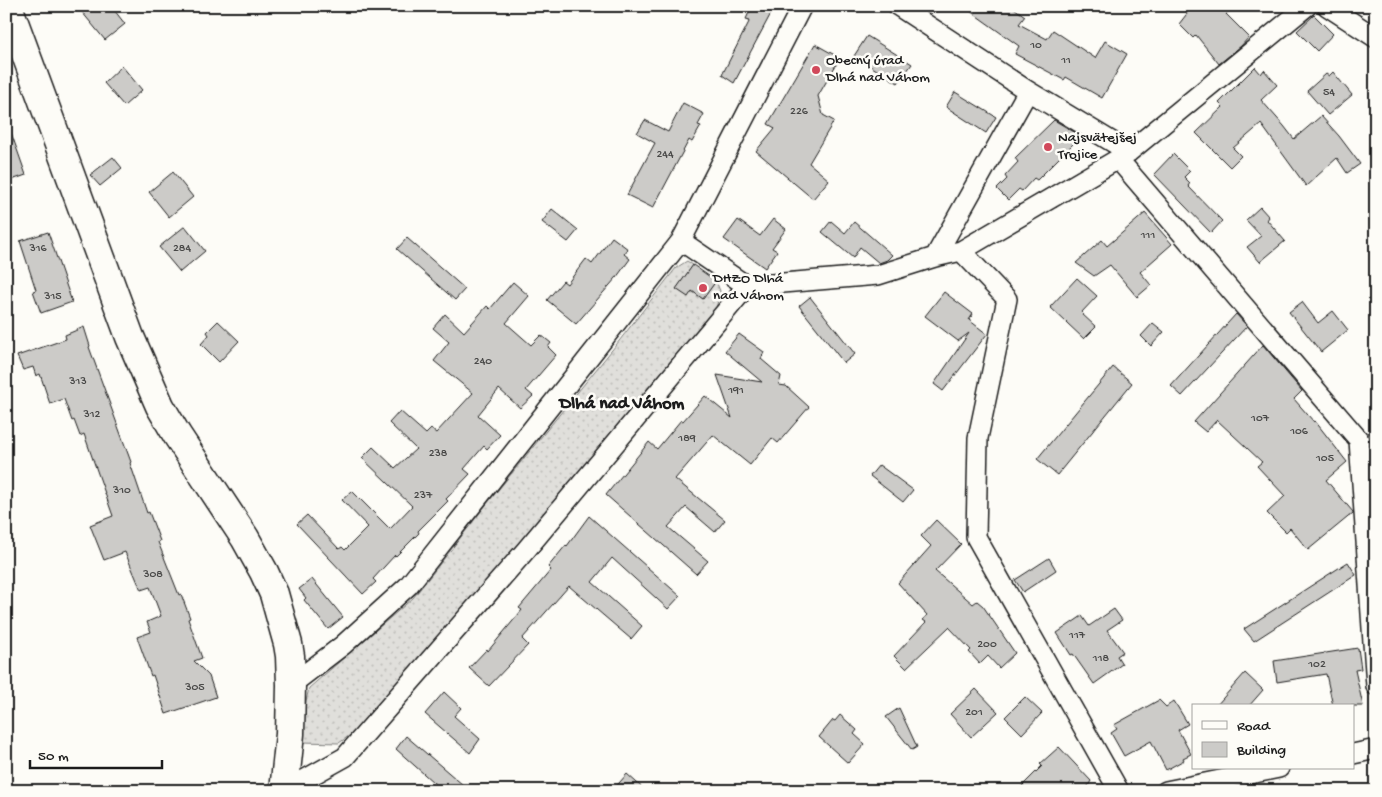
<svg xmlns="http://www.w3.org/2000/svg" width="1382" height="797" font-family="'Gochi Hand',sans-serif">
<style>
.grass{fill:url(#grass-dots);stroke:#7e7e7c}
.building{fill:#cccbc8;stroke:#1c1c1c}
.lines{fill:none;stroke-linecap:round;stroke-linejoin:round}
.street-casing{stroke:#1c1c1c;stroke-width:22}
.secondary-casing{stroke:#1c1c1c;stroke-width:31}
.street{stroke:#fdfcf7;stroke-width:19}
.secondary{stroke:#fdfcf7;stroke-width:28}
.poi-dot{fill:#d1495b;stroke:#fdfcf7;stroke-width:2}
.labels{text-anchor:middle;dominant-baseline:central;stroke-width:5;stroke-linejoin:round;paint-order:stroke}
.number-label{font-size:12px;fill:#484847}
.poi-label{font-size:15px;fill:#1c1c1c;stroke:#fdfcf7;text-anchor:start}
.quarter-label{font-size:18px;font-weight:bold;fill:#1c1c1c;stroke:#fdfcf7}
</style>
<defs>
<pattern id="grass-dots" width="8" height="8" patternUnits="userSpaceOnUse" patternTransform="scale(1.25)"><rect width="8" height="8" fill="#e0dfdb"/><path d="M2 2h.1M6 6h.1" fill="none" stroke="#c0bfbb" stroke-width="1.8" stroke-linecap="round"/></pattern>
</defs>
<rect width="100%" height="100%" fill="#fdfcf7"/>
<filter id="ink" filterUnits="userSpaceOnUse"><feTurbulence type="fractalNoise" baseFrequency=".02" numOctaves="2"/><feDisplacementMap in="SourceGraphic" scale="10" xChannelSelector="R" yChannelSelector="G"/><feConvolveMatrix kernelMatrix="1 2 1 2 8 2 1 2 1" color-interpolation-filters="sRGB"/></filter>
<g filter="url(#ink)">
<path class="grass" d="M687 261 693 265 677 288 692 291 703 299 716 281 720 291 716 309 478 594 356 731 339 743 302 742 306 701 309 688 413 598 490 500 616 345 676 268Z"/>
<path class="building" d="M77 6H111L125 24 105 40Z
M752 6H775L734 83 722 75 750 20 746 19Z
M963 6H1011L1025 16 1019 24 1047 39 1053 30 1095 58 1105 41 1127 54 1102 98 1066 77 1064 80 1015 54 1019 46Z
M1193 6H1234L1226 14 1249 37 1241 46 1219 64 1196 35 1193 38 1179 24Z
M1314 15 1333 34 1317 51 1297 31Z
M867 36 912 64 898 83 854 56Z
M815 44 840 58 818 96 823 115 834 121 809 163 829 180 813 199 756 151 775 128 768 124Z
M122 66 142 90 124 106 104 83Z
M1255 67 1261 74 1264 70 1277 85 1261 100 1284 126 1294 139 1321 116 1339 136 1360 164 1347 173 1337 158 1306 186 1261 124 1233 148 1241 156 1230 167 1196 133 1223 107 1219 103Z
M1333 72 1352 95 1328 115 1307 91 1326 74 1329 76Z
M955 92 996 117 986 133 946 107Z
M683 103 704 114 698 125 701 126 692 142 689 140 653 208 627 195 655 143 637 133 645 120 668 132Z
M1054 120 1081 136 1037 180 1034 178 1022 191 1019 189 1008 200 997 189 1007 179 1005 176 1018 162 1015 158Z
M6 124H8L26 175 6 182Z
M1173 154 1190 171 1184 177 1190 183 1188 186 1222 221 1211 233 1154 174Z
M113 157 122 168 100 186 90 175Z
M173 172 193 197 169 217 149 192Z
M1260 207 1269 217 1267 220 1285 241 1260 262 1247 247 1261 236 1246 220Z
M552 209 578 230 568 242 542 222Z
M1145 213 1172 244 1140 272 1151 285 1137 297 1110 265 1094 276 1076 263 1102 240 1107 246Z
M773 219 786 229 772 248 777 251 765 268 724 239 738 220 760 236Z
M831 221 845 233 854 222 892 255 887 260 879 263 860 247 853 258 822 232Z
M185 226 205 251 180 272 159 247Z
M48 232 72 302 41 313 33 291 36 290 20 241Z
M612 237 628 249 624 254 630 259 616 278 576 324 547 300 563 281 567 284 586 259 592 264Z
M407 238 465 289 455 300 397 249Z
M693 265 716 281 703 299 692 291 688 297 676 289Z
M1077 278 1097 296 1081 313 1096 327 1084 339 1050 307Z
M513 282 529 296 506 323 531 345 541 335 551 343 548 347 556 355 526 390 533 396 520 408 499 389 478 415 500 435 487 449 484 446 464 469 470 474 446 499 448 501 418 531 419 533 396 556 395 555 373 579 376 582 363 594 297 524 307 515 339 549 342 547 345 550 368 527 342 500 352 491 390 529 412 506 362 458 373 447 395 468 416 449 389 423 400 411 426 434 431 429 436 433 473 393 434 361 449 342 433 328 445 314 464 332 487 306 490 309Z
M944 292 973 314 969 320 987 334 943 391 934 384 969 333 958 341 925 316Z
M810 297 855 354 844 363 799 306Z
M1302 302 1318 323 1333 311 1348 330 1321 352 1289 312Z
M1236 314 1247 326 1182 396 1171 386Z
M218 321 239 341 219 362 201 344 209 335 207 332Z
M1153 323 1164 332 1151 346 1141 336Z
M84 327 90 346 89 347 131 462 130 463 147 513 149 512 160 541 158 542 179 595 181 594 190 618 188 619 202 658 194 661 209 676 216 697 166 714 153 675 151 676 137 637 151 632 147 622 161 616 150 587 141 590 125 552 104 560 90 525 113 516 84 434 80 436 74 420 72 421 64 399 50 404 40 374 36 376 33 367 23 370 17 356 66 339 65 335Z
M739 334 764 352 761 359 781 376 779 385 786 386 809 407 778 443 772 438 750 465 713 435 675 479 725 520 715 532 686 507 668 527 708 561 696 574 606 495 649 442 657 449 681 420 683 421 705 396 732 418 717 375 762 382 725 351Z
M1263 345 1302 391 1294 399 1314 422 1315 421 1347 462 1326 480 1353 512V513L1308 550 1290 528 1286 532 1267 513 1285 496 1257 466 1262 462 1217 420 1206 432 1194 422Z
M1113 367 1132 383 1057 475 1037 459Z
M879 465 913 490 903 502 870 476Z
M589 516 680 596 668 609 612 558 592 582 642 626 631 639 569 586 522 639 528 645 489 686 469 668 487 649 488 651 522 610 519 608 551 570 548 567 566 545 567 546Z
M936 520 961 544 935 571 973 604 977 601 983 606 1015 653 999 668 988 656 980 664 969 652 971 650 949 627 906 668 894 656 926 622 923 620 927 615 898 583 931 546 921 536Z
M1049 558 1056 570 1023 592 1015 580Z
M1348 562 1356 575 1254 641 1244 629Z
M312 579 343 617 328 629 304 600 306 598 299 589Z
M1114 609 1122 620 1107 630 1123 652 1117 656 1122 664 1094 684 1073 654 1071 655 1057 633 1082 616 1089 626Z
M1358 648 1361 669 1355 670 1363 706H1333L1326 674 1277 682 1274 661Z
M1245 673 1263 690 1249 706H1216Z
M976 689 998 712 971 737 950 714Z
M444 692 461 708 454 716 480 739 470 753 425 714Z
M1025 697 1042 713 1022 734 1005 717Z
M1159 700 1166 707 1174 701 1188 724 1178 730 1191 754 1183 758 1184 760 1166 770 1151 741 1124 756 1111 733 1117 729 1114 725Z
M899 708 917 747 912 750 886 717Z
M840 715 857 730 854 734 865 744 848 763 819 737 833 720 835 721Z
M406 736 470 791H443L396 749Z
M1059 747 1091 781 1085 791H1017L1042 766 1040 764Z
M627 774 646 791H612Z"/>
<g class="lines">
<g class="street-casing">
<path id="street" d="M898 6 1028 91 1129 152
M1327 6 1376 38
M1118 159 1359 440 1376 686
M681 241 747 286 878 275 935 257 961 251 1118 159 1129 152 1307 6
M961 251 1007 299 978 438 976 537 1119 791
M935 257 1028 91
M291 685 343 645 408 586 681 241 802 6
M1353 754 1376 749
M284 791 345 757 526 550 747 286
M1166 791 1279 768"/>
</g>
<g class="secondary-casing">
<path id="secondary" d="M8 6 130 337 160 406 177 435 245 538 264 572 274 594 288 644 290 656 291 685 290 734 284 791"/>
</g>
<use href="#street" class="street"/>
<use href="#secondary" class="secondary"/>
</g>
</g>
<g class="poi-dot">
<circle cx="816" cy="70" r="5"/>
<circle cx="1048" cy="147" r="5"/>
<circle cx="703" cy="288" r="5"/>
</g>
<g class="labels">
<g class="number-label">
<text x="1036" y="46">10</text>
<text x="1066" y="61">11</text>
<text x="1329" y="93">54</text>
<text x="799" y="112">226</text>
<text x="665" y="155">244</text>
<text x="1148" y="236">111</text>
<text x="38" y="249">316</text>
<text x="182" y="249">284</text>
<text x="53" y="297">315</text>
<text x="483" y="362">240</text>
<text x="78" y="382">313</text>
<text x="736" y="391">191</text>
<text x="92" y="415">312</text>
<text x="1260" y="419">107</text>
<text x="1299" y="432">106</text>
<text x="687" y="439">189</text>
<text x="438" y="454">238</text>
<text x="1325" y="459">105</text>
<text x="122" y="491">310</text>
<text x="423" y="496">237</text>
<text x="153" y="575">308</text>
<text x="1077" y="636">117</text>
<text x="987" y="645">200</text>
<text x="1101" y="659">118</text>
<text x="1317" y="665">102</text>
<text x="195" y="688">305</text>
<text x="974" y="713">201</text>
</g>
<g class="poi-label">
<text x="826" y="61">Obecný úrad<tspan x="826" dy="17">Dlhá nad Váhom</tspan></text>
<text x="1058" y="138">Najsvätejšej<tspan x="1058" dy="17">Trojice</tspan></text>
<text x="713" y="279">DHZO Dlhá<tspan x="713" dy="17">nad Váhom</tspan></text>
</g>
<g class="quarter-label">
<text x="622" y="404">Dlhá nad Váhom</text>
</g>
</g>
<rect width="1382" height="797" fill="none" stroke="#fdfcf7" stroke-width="25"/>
<rect x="12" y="12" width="1357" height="772" fill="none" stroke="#1c1c1c" stroke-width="2" filter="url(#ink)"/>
<rect x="1192" y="704" width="162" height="65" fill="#fdfcf7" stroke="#a3a29f"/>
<rect x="1202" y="721" width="25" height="8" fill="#fdfcf7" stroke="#a3a29f"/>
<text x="1237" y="730" font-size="15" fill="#1c1c1c">Road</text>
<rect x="1202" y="742" width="25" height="15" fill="#cccbc8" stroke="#a3a29f"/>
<text x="1237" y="754" font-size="15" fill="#1c1c1c">Building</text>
<path d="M30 760v8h132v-8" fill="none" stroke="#1c1c1c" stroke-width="2.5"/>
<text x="38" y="760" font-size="15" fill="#1c1c1c" stroke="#fdfcf7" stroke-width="4" paint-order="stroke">50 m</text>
</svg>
